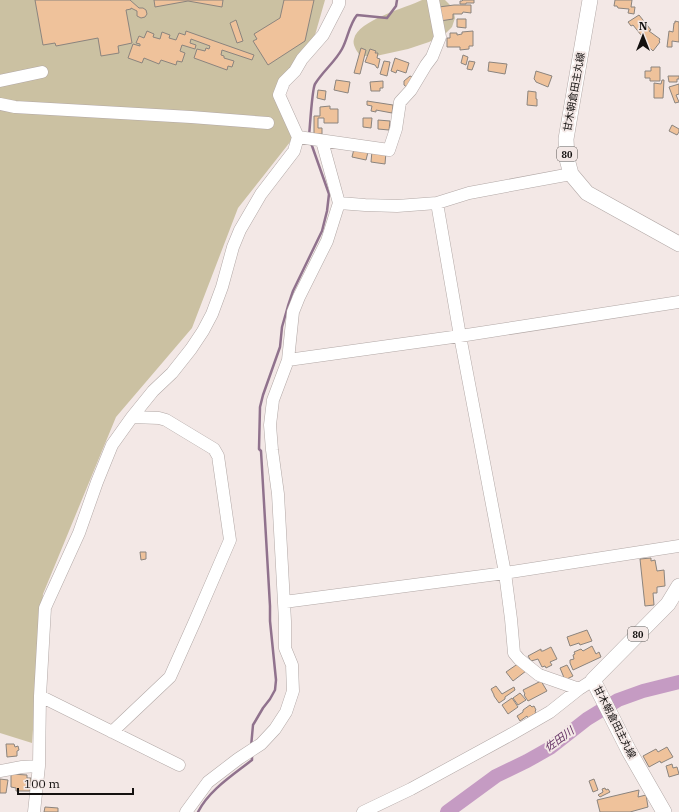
<svg xmlns="http://www.w3.org/2000/svg" width="679" height="812" font-family="'IBM Plex Serif','Noto Sans JP',serif">
<style>
.green{fill:#cbc1a2}
.lines{fill:none;stroke-linecap:round;stroke-linejoin:round}
.stream{stroke:#90728d;stroke-width:2.5}
.river{stroke:#c59bc3;stroke-width:14}
.building{fill:#efc29b;stroke:#8b847e}
.minor-casing{stroke:#b2a8a6;stroke-width:13}
.major-casing{stroke:#b2a8a6;stroke-width:16}
.minor{stroke:#fff;stroke-width:12}
.major{stroke:#fff;stroke-width:15}
.labels{text-anchor:middle;dominant-baseline:central;stroke-width:4;stroke-linejoin:round;paint-order:stroke}
.shield{fill:#f3e8e6;stroke:#575250;stroke-width:1}
.shield-label{font-size:9px;font-weight:bold;fill:#141110}
.street-label{font-size:10px;fill:#141110;stroke:#f3e8e6}
.water-label{font-size:11px;font-style:italic;fill:#643164;stroke:#f3e8e6}
</style>
<rect width="100%" height="100%" fill="#f3e8e6"/>
<path class="green" d="M0 0H325L315 35 277 89 294 137 238 208 192 328 116 417 43 594 32 743 0 733Z
M422 0H445L453 8 455 18 452 27 445 34 429 42 408 49 376 56H360C357 51 352 45 354 39 358 20 406 8 422 0Z"/>
<g class="lines">
<path class="stream" d="M309 136C310 127 312 89 315 84 323 71 335 62 342 49 348 38 349 25 357 15L387 18 396 6 397 0
M251 747 253 725 263 708 270 699 275 690 276 680 270 621V606L261 451 259 449 260 407 263 395 280 347 282 327 288 306 293 291 322 231 327 211 329 194 311 143
M198 812C209 790 233 775 252 760V754"/>
<path class="river" d="M447 812 496 776 527 761 550 748 587 719 618 700 643 691 679 682"/>
</g>
<path class="building" d="M35 0H130L139 8H143L146 10 147 14 145 17 141 18 137 16V11L131 8V9L126 10 132 43 118 46 119 53 101 56 98 38 56 46 55 43 43 45Z
M154 0H223L222 7 188 1 155 7Z
M284 0H314L305 41 268 65 253 41 257 39 254 34 280 18Z
M463 0H474V3H466V4H460V1H462Z
M615 0H632L631 7H635L634 14 628 13 629 9 618 8 617 6H614Z
M454 5H471V13L463 12 462 14H453V19L440 21 439 7Z
M639 15 651 30 649 31 660 39 659 41 660 42 653 51 642 40 645 36 642 34 641 35 633 25 631 26 628 22Z
M457 19H466V28L457 27Z
M236 20 243 41 237 43 230 23Z
M675 21 679 22V42L672 41V47H667L669 31 673 32 674 23H675Z
M147 31 154 34 153 37 160 39 162 32 170 35 169 38 176 40 179 33 185 35 186 31 254 55 252 60 222 50 221 55 224 56V58L234 61 232 67 228 66 227 70 194 58 197 49 205 51 206 48 209 49 210 46 191 39 190 43 196 45 195 49 182 45 180 51 185 53 182 62 177 61 176 65 161 60 159 64 144 58 142 63 128 58 133 44 140 46V44L136 43 139 36 144 38Z
M473 31V46H469V49L460 50V47H447V38H450V33H457V35L462 34V32Z
M361 48 366 50 360 74 354 73Z
M370 49 376 51 375 53H378L377 58 380 59 378 68H377L375 65 365 62Z
M463 55 468 57 466 65 461 63Z
M395 58 409 63 406 73 397 70 396 73 391 71Z
M384 61 390 62 387 76 380 74Z
M469 61 475 62 472 70 467 69Z
M489 62 507 64 505 74 488 71Z
M651 67H660V81H650V78H645V71H651Z
M536 71 552 76 548 87 536 82 535 80 534 79Z
M410 76 415 78 408 88 404 85V81Z
M668 76H679V79H677V82H669Z
M336 80 350 82 348 93 334 90Z
M662 80H664L663 98H654V83L661 84Z
M383 81V88H380V91H371L370 82Z
M679 84V94L676 95 679 102 675 103 669 87Z
M318 90 326 91 325 100 317 98Z
M528 91 536 92V99H537V106L527 105Z
M367 101 393 105 392 113 376 110V112L371 111 372 106 367 105Z
M330 106V109H338V123H324V118H318V128H322V134H314V116H320V107Z
M363 118H372L371 128 363 127Z
M378 120 390 121 389 130 378 129Z
M672 125 679 129V132L677 135 669 131Z
M354 149 368 152 366 160 352 157Z
M372 151 386 152 385 164 371 162Z
M140 552H146V559L141 560Z
M651 558V561L655 560 657 571 664 570 665 586 657 587V593H653L654 605 645 606 640 559Z
M587 630 592 641 580 645 579 643 570 646 567 637Z
M592 646 596 654 599 652 601 657 573 670 570 663V660L574 659 573 655 575 654 574 652 581 649 583 651Z
M551 647 557 659 550 662 552 665 546 668 545 666 542 667 538 659 531 661 528 656 541 649V651H543Z
M519 663 526 671 513 681 506 672Z
M567 665 573 676 565 680 560 668Z
M541 681 547 691 528 701 524 695 525 694 523 690Z
M496 686 502 694 514 687 515 690 505 697V699L499 703 494 696V695L491 689Z
M520 693 526 700 518 705 513 698Z
M512 698 518 707 508 714 502 705Z
M530 705 532 707 534 706 536 710 535 711 536 713 528 718 527 716 520 721 517 716 523 712V710Z
M6 744H14L15 747 18 746 19 750 17 751V756L7 757Z
M667 747 673 757 661 763 660 761 649 767 643 756 656 749 658 752Z
M672 764 673 768 677 767 679 774 669 777 666 766Z
M11 774 27 775V778H31L30 791H16V788L11 787Z
M0 779 8 780 6 793H0Z
M594 779 598 790 593 792 589 781Z
M605 788 606 790 608 789 610 792 600 797 598 795 603 792 602 789Z
M639 790 638 797 646 795 648 807 630 812H600L597 800Z
M45 807 58 808V812H44Z"/>
<g class="lines">
<g class="minor-casing">
<path id="minor" d="M0 81 42 72
M0 104 15 107 191 117 268 123
M298 137 389 150 396 129 400 102 411 90 426 65 432 57 440 37 433 0
M339 203 365 205 397 206 437 203 469 193 571 174
M437 203 460 336 505 573 511 619 514 653 519 659 539 675 579 689
M288 360 460 336 679 302
M284 602 505 573 679 546
M40 696 179 765
M112 732 170 677 195 621 230 540 218 456 214 449 166 420 159 418 132 417
M0 771 22 767 39 766
M34 812 39 766 40 696 45 608 48 601 79 533 97 482 112 445 132 417 153 391 172 373 191 349 203 331 212 314 222 287 233 247 240 230 261 194 294 151 298 137 279 95 284 82 295 71 302 59 323 35 339 4V0
M186 812 208 782 238 759 261 744 275 729 286 712 293 691 292 665 285 648V621L278 494 272 450 270 425 273 400 288 360 293 312 299 297 327 241 339 203 322 141
M363 812 411 789 510 735 550 712 579 689 593 680"/>
</g>
<g class="major-casing">
<path id="major" d="M590 0 566 139 567 159 571 174 587 193 679 244
M664 812 629 751 593 680 668 604 679 586"/>
</g>
<use href="#minor" class="minor"/>
<use href="#major" class="major"/>
</g>
<g class="labels">
<g class="shield">
<rect x="557" y="147" width="20" height="14" rx="3"/>
<rect x="628" y="627" width="20" height="14" rx="3"/>
</g>
<g class="shield-label">
<text x="567" y="154">80</text>
<text x="638" y="634">80</text>
</g>
<g class="street-label">
<text transform="translate(574 92) rotate(-80)">甘木朝倉田主丸線</text>
<text transform="translate(615 722) rotate(63)">甘木朝倉田主丸線</text>
</g>
<g class="water-label">
<text transform="translate(559 739) rotate(-36)">佐田川</text>
</g>
</g>
<g transform="translate(643 36)" stroke="#f3e8e6" stroke-width="3" paint-order="stroke">
<path d="M0-3L7 15L0 10L-7 15Z" fill="#141110"/>
<text y="-6" font-size="11" font-weight="bold" text-anchor="middle" fill="#141110">N</text>
</g>
<path d="M18 788v6h115v-6" fill="none" stroke="#141110" stroke-width="2"/>
<text x="24" y="788" font-size="12" fill="#141110" stroke="#f3e8e6" stroke-width="3" paint-order="stroke">100 m</text>
</svg>
